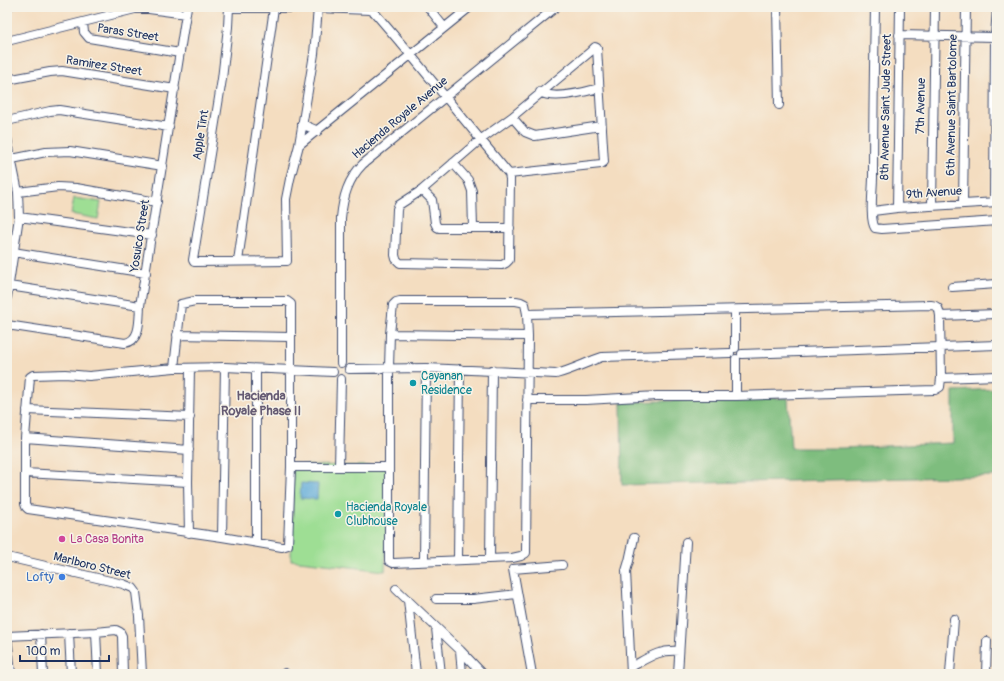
<svg xmlns="http://www.w3.org/2000/svg" width="1004" height="681" font-family="Pangolin,sans-serif">
<style>
.green{fill:#9ede94;stroke:#5c8679}
.forest{fill:#7ebd7e;stroke:#4c766e}
.water{fill:#61acd9;stroke:#3e6e9c}
.lines{fill:none;stroke-linecap:round;stroke-linejoin:round}
.stream{stroke:#61acd9;stroke-width:2}
.minor-casing{stroke:#3c496d;stroke-width:10}
.minor{stroke:#fff;stroke-width:8}
.culture-dot{fill:#0f9aa8;stroke:#f7f3e8;stroke-width:1.5}
.hotel-dot{fill:#d1479c;stroke:#f7f3e8;stroke-width:1.5}
.shop-dot{fill:#3f7fe0;stroke:#f7f3e8;stroke-width:1.5}
.labels{text-anchor:middle;dominant-baseline:central;stroke-width:3;stroke-linejoin:round;paint-order:stroke}
.street-label{font-size:12px;fill:#1b2f5e;stroke:#f7f3e8}
.culture-label{font-size:12px;fill:#0d838f;stroke:#f7f3e8;text-anchor:start}
.hotel-label{font-size:12px;fill:#b23c85;stroke:#f7f3e8;text-anchor:start}
.shop-label{font-size:12px;fill:#366cbe;stroke:#f7f3e8;text-anchor:end}
.neighbourhood-label{font-size:13px;font-weight:bold;fill:#655b73;stroke:#f7f3e8}
</style>
<rect width="100%" height="100%" fill="#f7f3e8"/>
<filter id="ink" filterUnits="userSpaceOnUse"><feTurbulence type="fractalNoise" baseFrequency=".025" numOctaves="2"/><feDisplacementMap in="SourceGraphic" scale="8" xChannelSelector="R" yChannelSelector="G"/><feConvolveMatrix kernelMatrix="1 2 1 2 8 2 1 2 1" color-interpolation-filters="sRGB"/></filter>
<filter id="wash" filterUnits="userSpaceOnUse"><feTurbulence type="fractalNoise" baseFrequency=".012" numOctaves="4" result="noise"/><feDisplacementMap in="SourceGraphic" scale="16" xChannelSelector="R" yChannelSelector="G"/><feGaussianBlur stdDeviation="0.9" result="paint"/><feColorMatrix in="noise" values="0 0 0 0 0 0 0 0 0 0 0 0 0 0 0 0 0 1.4 0 .05"/><feComposite in="paint" operator="in"/></filter>
<g filter="url(#wash)">
<rect width="100%" height="100%" fill="#f4ddc0"/>
<path class="green" d="M74 198 101 202 98 219 71 214Z
M293 465 388 466 385 571 291 560Z"/>
<path class="forest" d="M997 389V476L622 485 621 402 788 398 791 448H841L953 443V391Z"/>
<path class="water" d="M301 483 318 484 317 499 300 498Z"/>
<g class="lines">
<path class="stream" d="M7 11 16 7"/>
</g>
</g>
<g filter="url(#ink)">
<g class="lines">
<g class="minor-casing">
<path id="minor" d="M229 7 228 27 222 79 193 260 194 262 287 261 286 199 290 179 299 145 470 7
M428 7 444 27
M777 7 779 105
M875 7C874 64 873 120 873 177 873 189 869 219 875 228L882 229 997 221
M229 8H318L370 10 374 12 410 54 509 174 510 179 509 260 506 263 502 265 400 263 396 259 395 255 397 209 399 205 422 190 480 140 512 117 590 52 595 47 597 48 604 162 601 164 509 174
M83 23 84 32 89 38 180 53
M899 35 995 37
M7 41 135 9H149L186 14
M7 80 50 72 62 71 175 89
M540 92C553 100 585 92 599 88
M512 117 525 132 535 136 601 126
M7 121 50 111 59 110 169 127
M302 124 318 131
M7 138 18 192 19 217 7 297
M299 145 314 54 318 8
M12 159 46 152 70 151 163 166
M453 163 468 180 472 191 473 228
M422 190 432 200 435 223 437 227 439 228H510
M18 192 58 187 76 188 157 202
M994 202 995 37 997 7
M963 203 966 7
M932 205 935 7
M897 208 900 7
M873 211 897 208 997 202
M19 217 152 235
M13 252 146 273
M238 261 274 8
M9 286 140 306
M952 287 997 284
M195 301H287L291 304V467L288 545 282 547 222 537 28 509 26 507 25 504V438L30 377 33 375 65 374 89 376 174 368 181 304Z
M400 301H516L521 302 525 304 527 314 528 336 526 553 521 556 512 558 393 563 389 561V367L390 334 393 305 396 302Z
M735 310V348
M527 314 931 305C939 306 939 309 940 316L997 314
M940 316 941 378
M7 325 125 343C141 341 139 319 140 306L187 7
M390 334 528 336
M177 335 290 337
M742 354 997 345
M341 363V218C343 197 348 179 363 164L556 7
M174 368 225 367 333 372
M349 369 426 368 556 374C572 370 587 362 602 357L730 353
M736 396V359
M527 400H586L657 396H736L935 390 940 387 941 378 997 376
M27 410 190 417
M25 438 189 450
M339 466 341 379
M291 467H389
M25 473 188 482
M189 533 188 482 190 368
M222 537 225 367
M256 542V369
M7 557 123 584 133 588 136 592 139 616 142 674
M490 559 492 370
M458 560 460 369
M424 561 426 368
M396 589 460 650 483 674
M436 599H473L517 594
M408 600 416 674
M436 628 441 674
M96 632 98 674
M69 633 71 674
M41 634 43 674
M7 635 11 674
M7 636 96 632 116 630 120 632 122 636 123 674
M460 650 462 674
M631 667C648 658 659 649 679 651
M285 673V674
M532 674 513 569 562 565
M631 674 626 571 629 561 634 538
M678 674 686 542
M950 674 954 619
M986 674 987 641"/>
</g>
<use href="#minor" class="minor"/>
</g>
</g>
<g class="culture-dot">
<circle cx="413" cy="383" r="4"/>
<circle cx="338" cy="514" r="4"/>
</g>
<circle class="hotel-dot" cx="62" cy="539" r="4"/>
<circle class="shop-dot" cx="62" cy="577" r="4"/>
<g class="labels">
<g class="street-label">
<text transform="translate(128 33) rotate(9)">Paras Street</text>
<text transform="translate(104 66) rotate(9)">Ramirez Street</text>
<text transform="translate(952 105) rotate(-89)">6th Avenue Saint Bartolome</text>
<text transform="translate(921 106) rotate(-89)">7th Avenue</text>
<text transform="translate(886 107) rotate(-89)">8th Avenue Saint Jude Street</text>
<text transform="translate(400 118) rotate(-40)">Hacienda Royale Avenue</text>
<text transform="translate(201 135) rotate(-81)">Apple Tint</text>
<text transform="translate(934 193) rotate(-4)">9th Avenue</text>
<text transform="translate(140 236) rotate(-81)">Yosuico Street</text>
<text transform="translate(92 566) rotate(14)">Marlboro Street</text>
</g>
<g class="culture-label">
<text x="421" y="376">Cayanan<tspan x="421" dy="14">Residence</tspan></text>
<text x="346" y="507">Hacienda Royale<tspan x="346" dy="14">Clubhouse</tspan></text>
</g>
<g class="hotel-label">
<text x="70" y="539">La Casa Bonita</text>
</g>
<g class="shop-label">
<text x="54" y="577">Lofty</text>
</g>
<g class="neighbourhood-label">
<text x="261" y="396">Hacienda<tspan x="261" dy="15">Royale Phase II</tspan></text>
</g>
</g>
<rect width="1004" height="681" fill="none" stroke="#f7f3e8" stroke-width="24"/>
<path d="M20 655v6h89v-6" fill="none" stroke="#1b2f5e" stroke-width="2"/>
<text x="26" y="655" font-size="12" fill="#1b2f5e" stroke="#f7f3e8" stroke-width="3" paint-order="stroke">100 m</text>
</svg>
